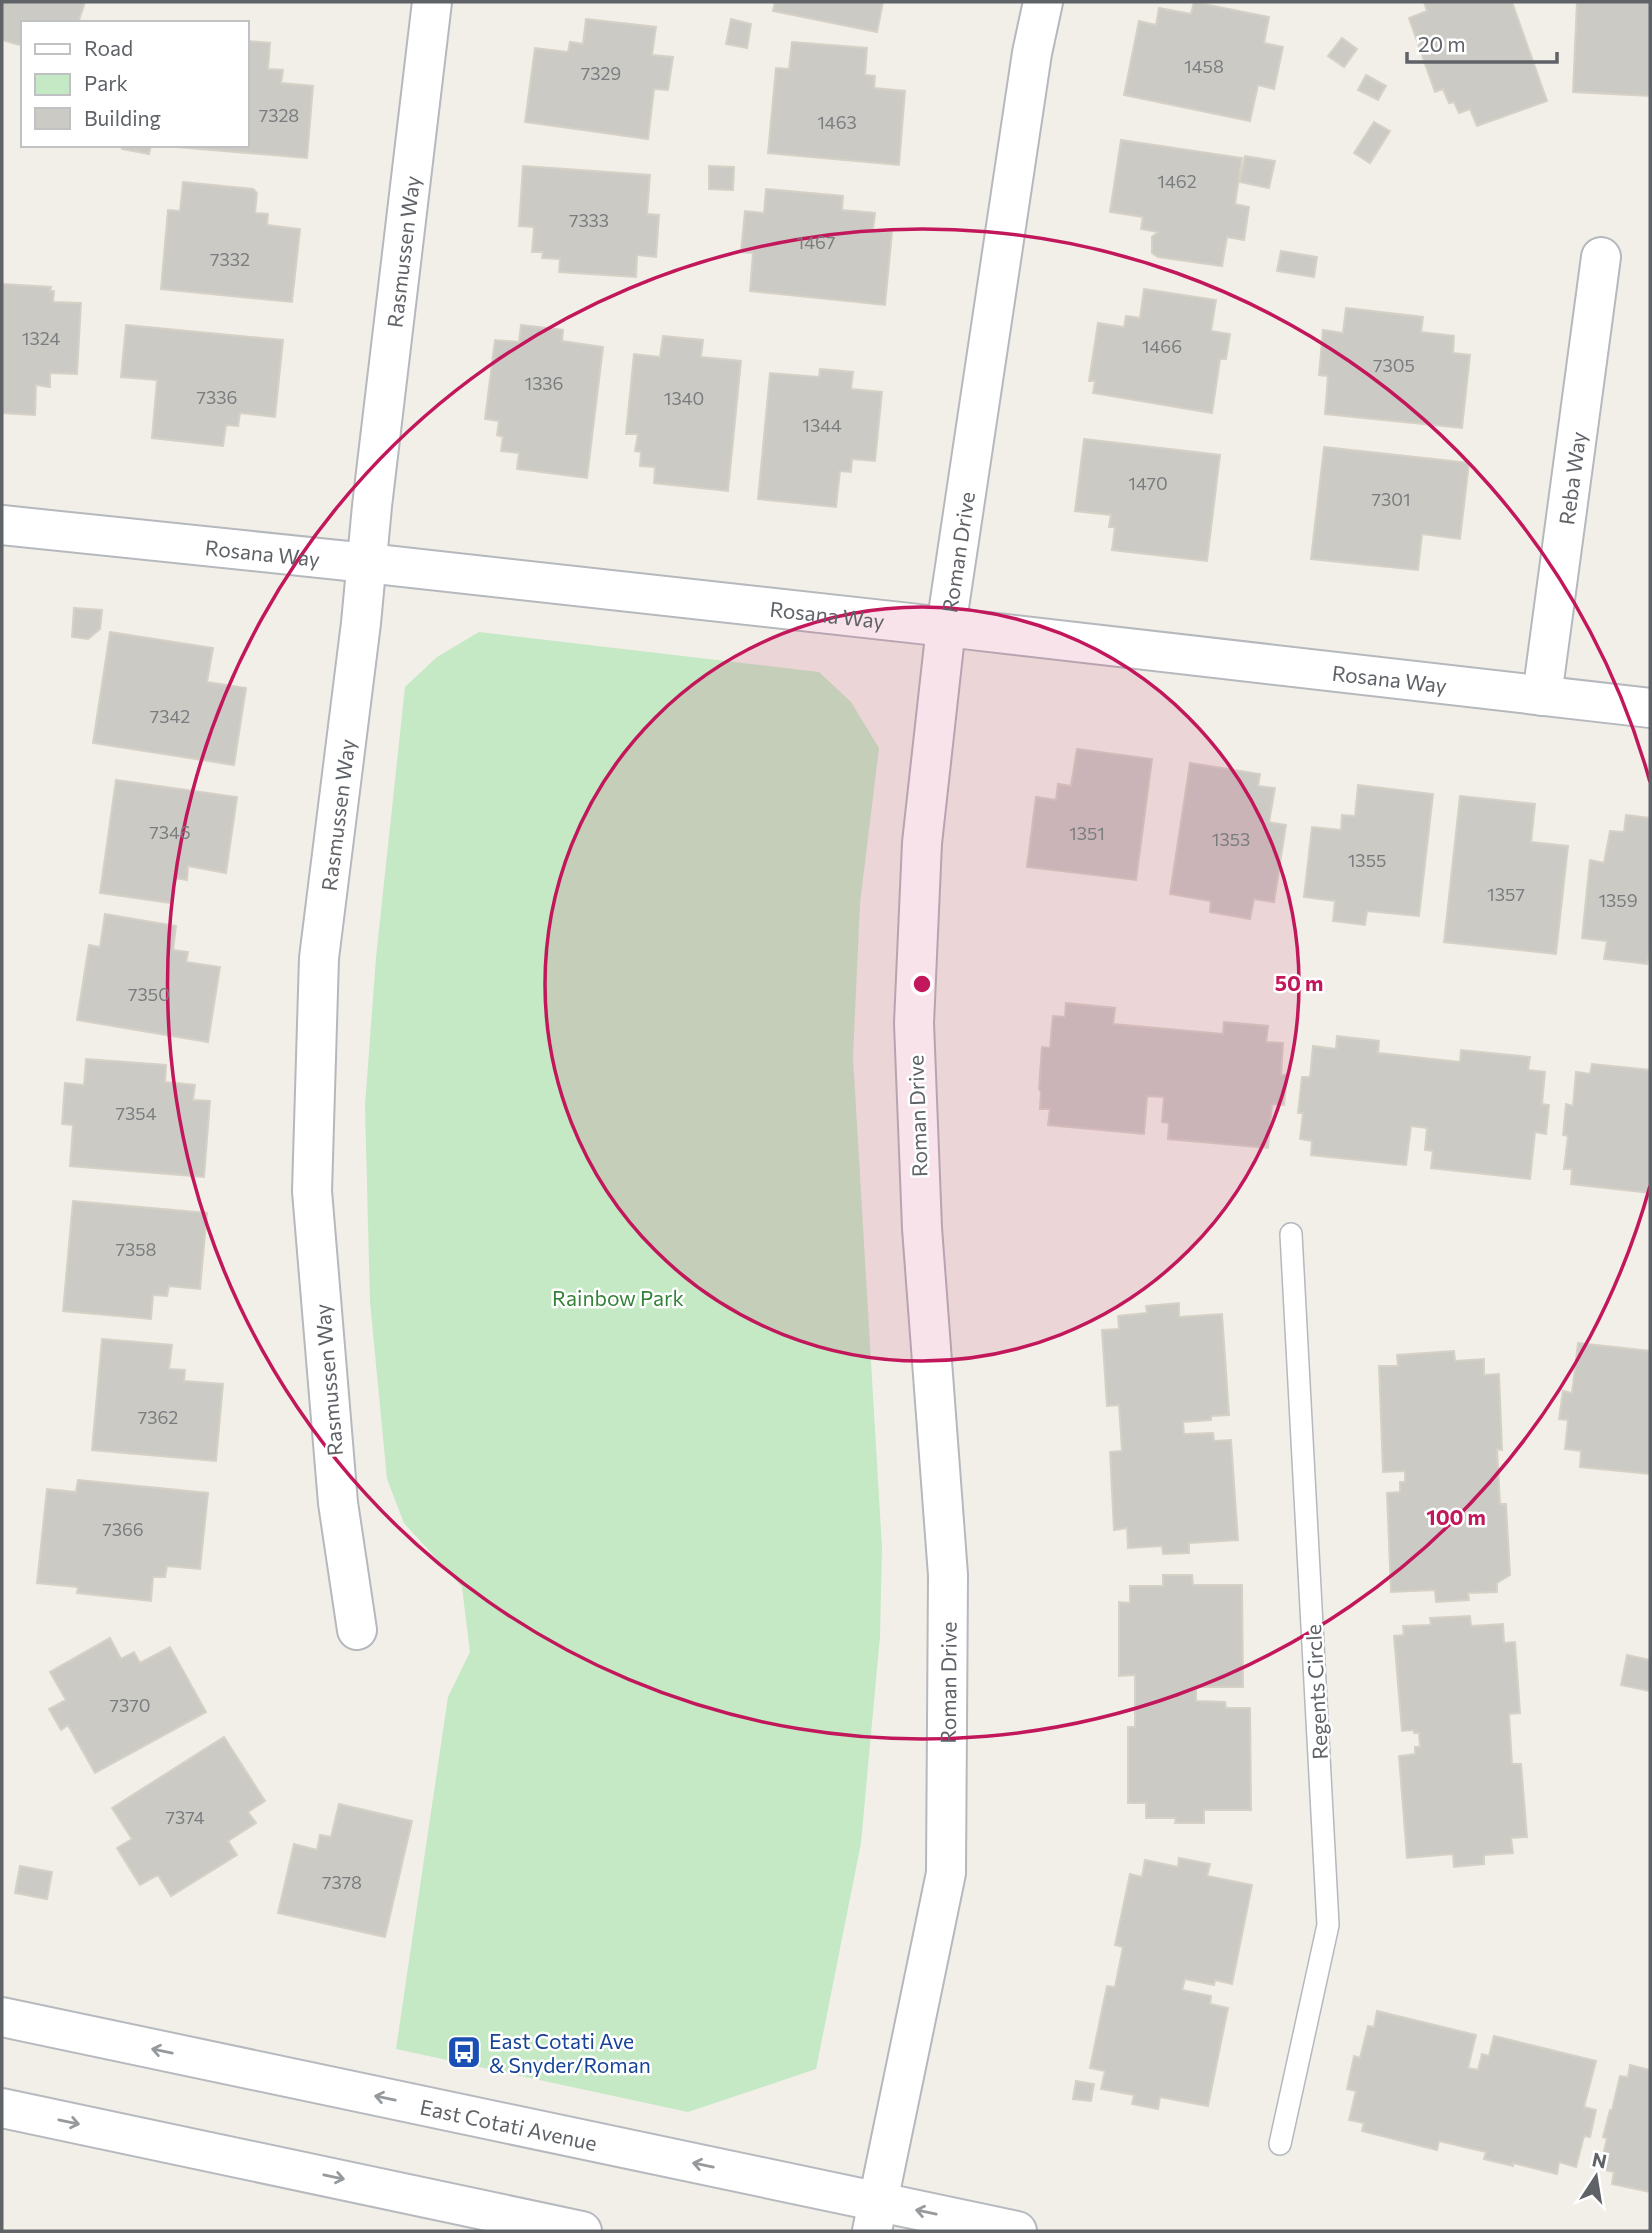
<svg xmlns="http://www.w3.org/2000/svg" width="1652" height="2233" font-family="Commissioner,sans-serif">
<style>
.green{fill:#c5e8c5}
.building{fill:#cccac5;stroke:#d6d1c6;stroke-width:2}
.lines{fill:none;stroke-linecap:round;stroke-linejoin:round}
.lane-casing{stroke:#b5b8bc;stroke-width:24}
.street-casing{stroke:#b5b8bc;stroke-width:42}
.secondary-casing{stroke:#b6babf;stroke-width:42}
.lane{stroke:#fff;stroke-width:21}
.street{stroke:#fff;stroke-width:38}
.secondary{stroke:#fff;stroke-width:38}
.oneway{stroke:#979a9d}
.ring{fill:none;stroke:#c2185b;stroke-width:3.5}
.labels{text-anchor:middle;dominant-baseline:central;stroke-width:5;stroke-linejoin:round;paint-order:stroke}
.number-label{font-size:18px;fill:#7a7d7f}
.street-label{font-size:21px;fill:#5f6368;stroke:#fff}
.park-label{font-size:21px;fill:#348238;stroke:#fff}
.transit-label{font-size:21px;fill:#164399;stroke:#fff;text-anchor:start}
.centre{fill:#c2185b;stroke:#fff;stroke-width:3.5}
.ring-label{font-size:21px;text-anchor:middle;font-weight:bold;fill:#c2185b;stroke:#fff;stroke-width:5;stroke-linejoin:round;paint-order:stroke}
</style>
<rect width="100%" height="100%" fill="#f1efe8"/>
<path class="green" d="M479 632 819 672 851 702 879 748 860 903 853 1057 882 1548 880 1636 861 1843 816 2069 688 2112 396 2049 448 1697 470 1652 462 1587 404 1523 387 1479 370 1302 365 1106 376 958 405 687 437 657Z"/>
<path class="building" d="M2 2H85L78 23H23V46L2 40Z
M775 2H883L877 32 773 11Z
M1194 2 1269 17 1264 43 1283 47 1274 89 1258 85 1250 121 1124 95 1139 21 1156 25 1159 8 1191 14Z
M1424 2H1512L1547 101 1477 126 1470 109 1459 113 1454 102 1449 103 1443 89 1435 92 1409 18 1427 11Z
M1577 2H1650V96L1573 92Z
M586 19 656 27 652 55 673 57 668 90 654 89 648 139 525 122 535 48 568 52 570 42 583 44Z
M731 19 751 24 747 48 726 44Z
M1342 38 1357 49 1344 67 1328 56Z
M247 41 270 43 268 69 283 70 281 83 313 86 307 158 177 147V145H247Z
M792 42 867 48 865 75 875 76 874 88 905 91 899 165 768 153 776 68 789 69Z
M1366 75 1386 86 1378 100 1358 90Z
M1374 122 1390 131 1370 163 1354 153Z
M1121 140 1242 158 1235 204 1249 207 1244 240 1227 237 1222 266 1158 257 1152 253V237L1158 232 1141 229 1143 217 1110 212Z
M123 145H151L149 154 122 149Z
M1245 156 1275 161 1269 188 1240 182Z
M523 166 650 175 647 214 659 215 656 257 637 255 636 277 559 272 560 259 542 258 543 252H532L534 227 519 226Z
M709 166 734 167 733 190 709 189Z
M183 182 253 189 257 193 255 213 268 214 267 225 300 229 292 302 161 289 168 210 180 211Z
M766 189 843 196 842 210 875 213 873 230 892 232 885 305 750 291 753 253 741 252 745 211 764 213Z
M1281 251 1317 257 1314 277 1277 271Z
M2 284 51 287 50 291H54L53 302 81 303 77 374 50 373V387L36 385 35 415 2 413Z
M1144 289 1216 300 1211 331 1230 334 1226 359H1220L1212 413 1093 393 1095 381H1089L1098 323 1124 327 1126 316 1140 318Z
M1346 308 1423 317 1421 332 1454 336 1453 353 1470 355 1462 428 1325 414 1328 376 1319 375 1323 330 1343 333Z
M126 325 283 340 275 417 240 413 238 426 226 425 223 446 152 438 157 380 121 377Z
M521 325 563 330 562 341 603 347 587 478 517 469 519 453 501 451 503 437 497 435 499 421 485 419 495 340 519 342Z
M663 336 703 340 701 357 741 361 728 491 654 483 655 467 640 466 641 452 635 451 638 434H626L634 354 660 357Z
M820 369 853 372 851 389 882 392 875 461 852 459 851 472 840 471 836 507 758 499 770 373 819 377Z
M1084 439 1220 455 1207 561 1112 550 1115 527H1109L1111 515 1075 511Z
M1324 447 1469 463 1460 539 1422 534 1418 570 1311 559Z
M74 608 102 610 100 629 88 639 72 637Z
M110 632 213 648 207 682 246 688 234 765 93 743Z
M1077 749 1152 759 1136 880 1027 867 1036 797 1056 800 1058 784 1071 786Z
M1190 763 1260 774 1258 786 1275 788 1269 822 1286 825 1274 902 1254 899 1250 919 1210 912 1211 901 1170 894Z
M116 780 237 797 226 873 188 866 187 880 175 878 171 903 100 893Z
M1358 785 1433 794 1419 916 1367 911 1365 925 1333 921 1335 901 1304 897 1312 827 1341 830 1342 815 1355 816Z
M1460 796 1535 804 1531 842 1568 846 1556 954 1444 942Z
M1626 815 1650 818V951L1647 964 1604 959 1607 941 1582 938 1590 860 1604 863 1610 831 1624 832Z
M105 914 176 926 173 950 188 952 186 962 220 967 208 1042 77 1020 89 945 100 947Z
M1066 1003 1115 1008 1113 1024 1223 1034 1224 1022 1268 1026 1266 1042 1283 1043 1281 1075H1287L1284 1105 1272 1104 1268 1148 1168 1139 1169 1123 1162 1122 1164 1097 1147 1096 1144 1134 1048 1125 1050 1109H1040L1041 1092 1039 1089 1042 1047 1050 1048 1053 1016 1065 1017Z
M1337 1036 1379 1041 1378 1053 1460 1062 1461 1050 1530 1057 1528 1070 1545 1072 1542 1104 1549 1105 1546 1134 1535 1132 1530 1179 1431 1168 1433 1151 1425 1150 1427 1128 1411 1126 1406 1165 1311 1155 1312 1141 1300 1139 1303 1113H1298L1302 1077H1310L1313 1046 1336 1049Z
M86 1059 166 1065 165 1082 195 1085 193 1100 210 1101 204 1177 70 1166 73 1125 62 1124 65 1083 84 1085Z
M1592 1064 1650 1070V1193L1571 1184 1572 1169H1564L1568 1136 1563 1135 1566 1104 1573 1106 1576 1072 1590 1074Z
M73 1201 207 1213 200 1289 169 1286 167 1296 153 1295 151 1319 63 1311Z
M1179 1303V1317L1222 1314 1229 1415 1211 1416V1420L1183 1422 1184 1434 1213 1433 1214 1441 1231 1440 1238 1540 1189 1543V1553L1163 1554 1162 1546 1128 1548 1127 1528 1114 1530 1110 1452 1122 1451 1119 1405 1107 1406 1102 1330 1119 1329 1118 1316 1147 1313 1146 1306Z
M102 1339 172 1345 169 1369 185 1370 184 1381 223 1384 216 1461 92 1450Z
M1578 1343 1650 1351V1474L1580 1467 1581 1451 1565 1449 1568 1420 1559 1419 1563 1391 1572 1393Z
M1454 1351 1455 1361 1484 1359V1375L1499 1374 1502 1450 1497 1449 1500 1504H1506L1510 1575 1497 1583V1592L1468 1593 1469 1600 1436 1602 1435 1590 1391 1592 1387 1493 1400 1492V1482H1405V1471L1383 1472 1379 1366H1398L1397 1355Z
M78 1480 208 1493 200 1569 167 1566 165 1577H153L151 1601 77 1593 78 1587 37 1583 47 1489 76 1492Z
M1163 1575H1192L1193 1585H1242L1243 1687H1196V1701L1225 1702 1226 1708H1250L1251 1810H1204V1823H1175L1176 1818H1146V1803H1128V1727H1135V1675L1119 1676V1602L1130 1603V1586H1163Z
M1470 1616 1471 1626 1503 1624 1504 1643 1515 1642 1520 1713 1509 1714 1512 1764H1521L1527 1837 1511 1838 1513 1853 1484 1855V1864L1454 1867 1453 1854 1407 1858 1399 1756 1415 1754V1747H1420L1419 1733H1414V1730L1402 1731 1394 1636 1404 1635 1403 1626 1431 1625 1430 1618Z
M110 1638 121 1659 134 1652 140 1663 170 1647 206 1712 95 1773 68 1725 61 1730 49 1709 66 1700 50 1672Z
M1627 1655 1650 1660V1691L1621 1685Z
M224 1737 265 1801 248 1812 256 1823 228 1841 237 1855 171 1896 158 1875 140 1885 117 1848 132 1839 112 1808Z
M339 1804 412 1821 385 1937 278 1913 294 1844 317 1850 320 1835 331 1837Z
M1179 1858 1210 1864 1207 1876 1252 1885 1232 1984 1215 1980 1214 1985 1185 1979 1182 1990 1211 1996 1210 2004 1228 2008 1208 2106 1160 2097 1158 2109 1132 2104 1134 2095 1101 2089 1105 2071 1090 2068 1107 1986 1115 1987 1123 1947 1115 1945 1130 1874 1142 1877 1145 1860 1178 1867Z
M20 1866 52 1872 47 1899 15 1893Z
M1377 2011 1476 2035 1468 2068 1478 2070 1482 2054 1489 2056 1494 2036 1596 2061 1584 2107 1596 2110 1590 2137 1584 2136 1576 2167 1559 2162 1557 2174 1513 2163V2166L1484 2159 1486 2152 1439 2141 1437 2150 1362 2131 1364 2123 1349 2120 1356 2091 1347 2089 1354 2056 1360 2058 1368 2026 1374 2027Z
M1630 2065 1650 2070V2192L1612 2184 1614 2172 1600 2169 1607 2138 1603 2137 1610 2110H1612L1620 2076 1628 2077Z
M1076 2081 1094 2084 1091 2101 1073 2099Z"/>
<g class="lines">
<g class="lane-casing">
<path id="lane" d="M1280 2144 1328 1925 1291 1234"/>
</g>
<g class="street-casing">
<g id="street">
<path id="s1" d="M2 525 367 563 946 627 1650 708"/>
<path id="s2" d="M1542 696 1601 257"/>
<path id="s3" d="M357 1630 338 1503 312 1191 319 958 361 623 372 506 432 2"/>
<path id="s4" d="M872 2231 946 1873 948 1575 922 1228 914 1023 922 843 946 627 1032 53 1043 2"/>
</g>
</g>
<g class="secondary-casing">
<g id="secondary">
<path id="s5" d="M2 2017 1017 2231"/>
<path d="M2 2108 582 2231"/>
</g>
</g>
<use href="#lane" class="lane"/>
<use href="#street" class="street"/>
<use href="#secondary" class="secondary"/>
</g>
<defs><path id="oneway-shaft" d="M-6 0H5M1.5-3L5.5 0L1.5 3" fill="none" stroke-width="1.6" stroke-linecap="round" stroke-linejoin="round" transform="scale(1.75)"/></defs>
<g class="oneway">
<use href="#oneway-shaft" transform="translate(162 2051) rotate(-168)"/>
<use href="#oneway-shaft" transform="translate(385 2098) rotate(-168)"/>
<use href="#oneway-shaft" transform="translate(69 2122) rotate(12)"/>
<use href="#oneway-shaft" transform="translate(703 2165) rotate(-168)"/>
<use href="#oneway-shaft" transform="translate(334 2177) rotate(12)"/>
<use href="#oneway-shaft" transform="translate(926 2212) rotate(-168)"/>
</g>
<circle cx="922" cy="984" r="377" fill="#c2185b" fill-opacity=".12"/>
<g class="ring">
<circle cx="922" cy="984" r="377"/>
<path d="M1650 1186A755 755 0 1 1 1650 782"/>
</g>
<defs>
<g id="bus-square" transform="scale(1.75)"><rect x="-9" y="-9" width="18" height="18" rx="4" fill="#1a4fb4" stroke="#fff"/><path d="M-5-6H5V4H4V6H2V4H-2V6H-4V4H-5ZM-3.5-4V0h7V-4ZM-3.5 1.2v1.5H-2V1.2ZM2 1.2v1.5H3.5V1.2Z" fill="#fff"/></g>
</defs>
<g fill-rule="evenodd">
<use href="#bus-square" x="464" y="2052"/>
</g>
<g class="labels">
<g class="number-label">
<text x="1204" y="66">1458</text>
<text x="601" y="73">7329</text>
<text x="279" y="115">7328</text>
<text x="837" y="122">1463</text>
<text x="1177" y="181">1462</text>
<text x="589" y="220">7333</text>
<text x="816" y="242">1467</text>
<text x="230" y="259">7332</text>
<text x="41" y="338">1324</text>
<text x="1162" y="346">1466</text>
<text x="1394" y="365">7305</text>
<text x="544" y="383">1336</text>
<text x="217" y="397">7336</text>
<text x="684" y="398">1340</text>
<text x="822" y="425">1344</text>
<text x="1148" y="483">1470</text>
<text x="1391" y="499">7301</text>
<text x="170" y="716">7342</text>
<text x="170" y="832">7346</text>
<text x="1087" y="833">1351</text>
<text x="1231" y="839">1353</text>
<text x="1367" y="860">1355</text>
<text x="1506" y="894">1357</text>
<text x="1618" y="900">1359</text>
<text x="149" y="994">7350</text>
<text x="136" y="1113">7354</text>
<text x="136" y="1249">7358</text>
<text x="158" y="1417">7362</text>
<text x="123" y="1529">7366</text>
<text x="130" y="1705">7370</text>
<text x="185" y="1817">7374</text>
<text x="342" y="1882">7378</text>
</g>
<g class="street-label">
<text stroke="none"><textPath href="#s3" startOffset="1386">Rasmussen Way</textPath></text>
<text stroke="none"><textPath href="#s2" startOffset="220">Reba Way</textPath></text>
<text stroke="none"><textPath href="#s1" startOffset="262">Rosana Way</textPath></text>
<text stroke="none"><textPath href="#s4" startOffset="1690">Roman Drive</textPath></text>
<text stroke="none"><textPath href="#s1" startOffset="830">Rosana Way</textPath></text>
<text stroke="none"><textPath href="#s1" startOffset="1396">Rosana Way</textPath></text>
<text stroke="none"><textPath href="#s3" startOffset="819">Rasmussen Way</textPath></text>
<text transform="translate(917 1116) rotate(-92)">Roman Drive</text>
<text transform="translate(328 1380) rotate(-95)">Rasmussen Way</text>
<text stroke="none"><textPath href="#s4" startOffset="556">Roman Drive</textPath></text>
<text transform="translate(1316 1692) rotate(-93)">Regents Circle</text>
<text stroke="none"><textPath href="#s5" startOffset="518">East Cotati Avenue</textPath></text>
</g>
<g class="park-label">
<text x="618" y="1297">Rainbow Park</text>
</g>
<g class="transit-label">
<text x="489" y="2040">East Cotati Ave<tspan x="489" dy="24">&amp; Snyder/Roman</tspan></text>
</g>
</g>
<circle cx="922" cy="984" r="10" class="centre"/>
<g class="ring-label">
<text x="1299" y="991">50 m</text>
<text x="1456" y="1525">100 m</text>
</g>
<rect width="1652" height="2233" fill="none" stroke="#5f6368" stroke-width="7"/>
<rect x="21" y="21" width="228" height="126" fill="#ffffff" stroke="#bfc1c3" stroke-width="2"/>
<rect x="35" y="44" width="35" height="10" fill="#ffffff" stroke="#bfc1c3" stroke-width="2"/>
<text x="84" y="56" font-size="21" fill="#5f6368">Road</text>
<rect x="35" y="74" width="35" height="21" fill="#c5e8c5" stroke="#bfc1c3" stroke-width="2"/>
<text x="84" y="91" font-size="21" fill="#5f6368">Park</text>
<rect x="35" y="108" width="35" height="21" fill="#cccac5" stroke="#bfc1c3" stroke-width="2"/>
<text x="84" y="126" font-size="21" fill="#5f6368">Building</text>
<g transform="translate(1596 2177) rotate(12)" stroke="#ffffff" stroke-width="5" paint-order="stroke">
<path d="M0-5L12 26L0 18L-12 26Z" fill="#5f6368"/>
<text y="-10" font-size="19" font-weight="bold" text-anchor="middle" fill="#5f6368">N</text>
</g>
<path d="M1407 52v10h150v-10" fill="none" stroke="#5f6368" stroke-width="3.5"/>
<text x="1418" y="52" font-size="21" fill="#5f6368" stroke="#ffffff" stroke-width="5" paint-order="stroke">20 m</text>
</svg>
